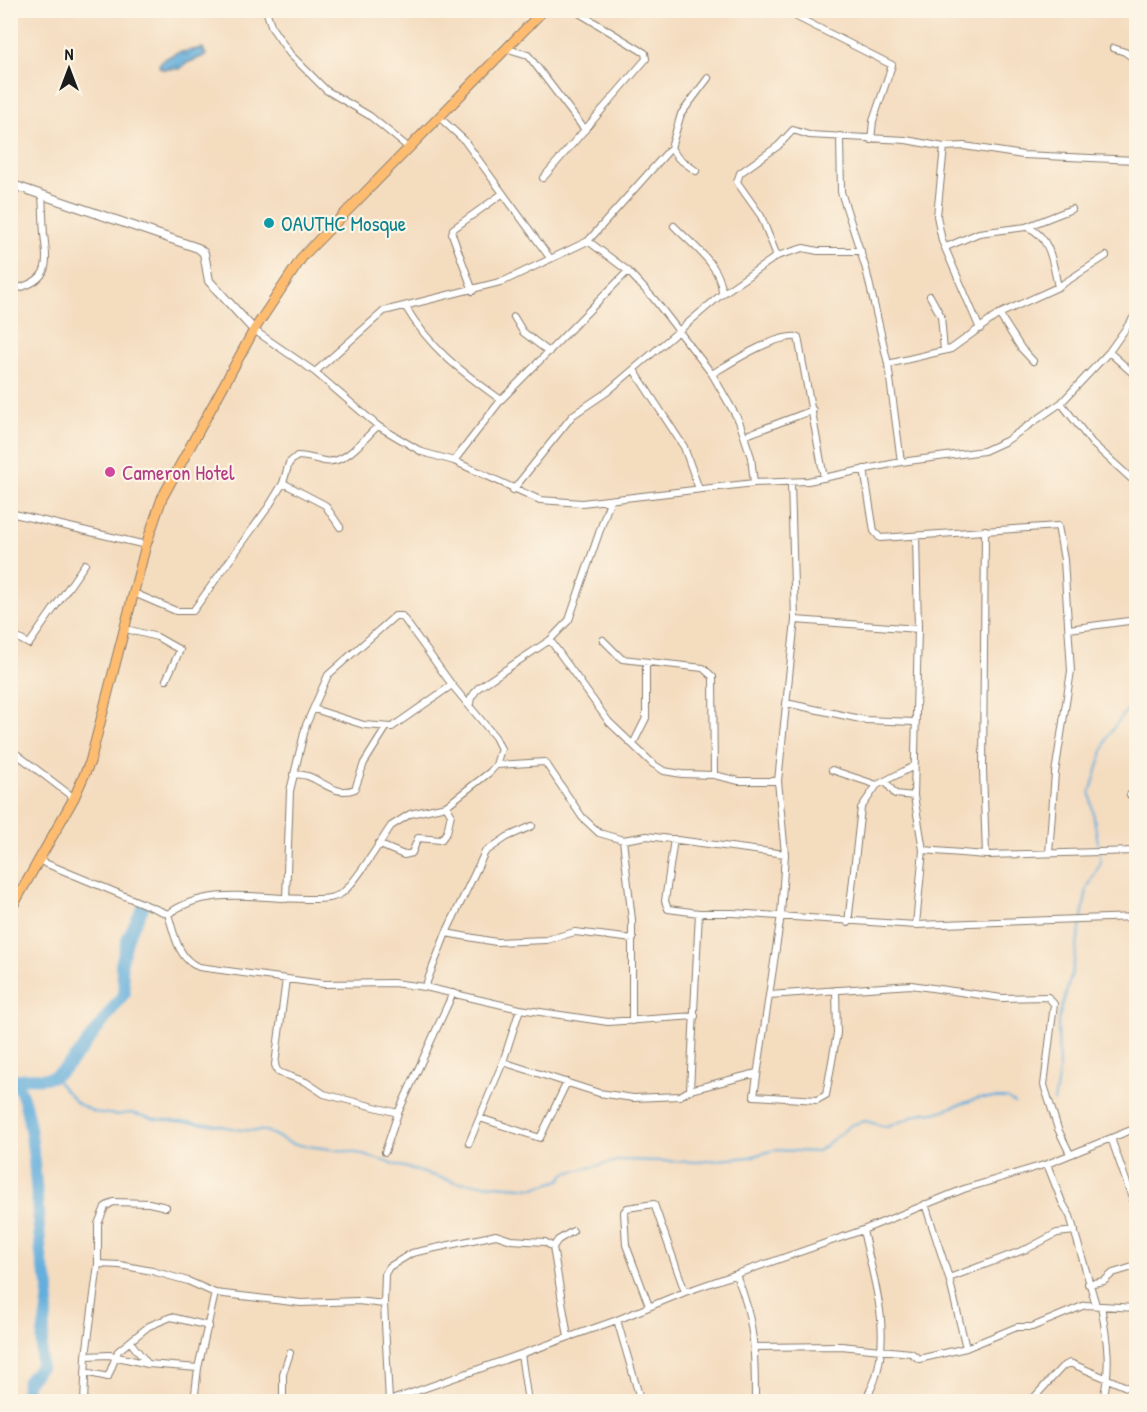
<svg xmlns="http://www.w3.org/2000/svg" width="1147" height="1412" font-family="'Patrick Hand',sans-serif">
<style>
.water{fill:url(#water-waves);stroke:#40657c;stroke-width:1.5}
.lines{fill:none;stroke-linecap:round;stroke-linejoin:round}
.stream{stroke:#63aedc;stroke-width:2}
.river{stroke:#63aedc;stroke-width:12}
.minor-casing{stroke:#887c6e;stroke-width:8}
.tertiary-casing{stroke:#887c6e;stroke-width:10}
.primary-casing{stroke:#887c6e;stroke-width:11}
.minor{stroke:#fff;stroke-width:6}
.tertiary{stroke:#fff;stroke-width:8}
.primary{stroke:#febc70;stroke-width:9}
.culture-dot{fill:#0f9aa8;stroke:#fcf5e5;stroke-width:2}
.hotel-dot{fill:#d1479c;stroke:#fcf5e5;stroke-width:2}
.labels{text-anchor:middle;dominant-baseline:central;stroke-width:4.5;stroke-linejoin:round;paint-order:stroke}
.culture-label{font-size:21px;fill:#0d838f;stroke:#fcf5e5;text-anchor:start}
.hotel-label{font-size:21px;fill:#b23c85;stroke:#fcf5e5;text-anchor:start}
</style>
<defs>
<pattern id="water-waves" width="16" height="10" patternUnits="userSpaceOnUse" patternTransform="scale(1.5)"><rect width="16" height="10" fill="#63aedc"/><path d="M0 5q4-4 8 0t8 0" fill="none" stroke="#518db2"/></pattern>
</defs>
<rect width="100%" height="100%" fill="#fcf5e5"/>
<filter id="ink" filterUnits="userSpaceOnUse"><feTurbulence type="fractalNoise" baseFrequency=".0167" numOctaves="2"/><feDisplacementMap in="SourceGraphic" scale="12" xChannelSelector="R" yChannelSelector="G"/><feConvolveMatrix kernelMatrix="1 2 1 2 8 2 1 2 1" color-interpolation-filters="sRGB"/></filter>
<filter id="wash" filterUnits="userSpaceOnUse"><feTurbulence type="fractalNoise" baseFrequency=".008" numOctaves="4" result="noise"/><feDisplacementMap in="SourceGraphic" scale="24" xChannelSelector="R" yChannelSelector="G"/><feGaussianBlur stdDeviation="1.35" result="paint"/><feColorMatrix in="noise" values="0 0 0 0 0 0 0 0 0 0 0 0 0 0 0 0 0 1.4 0 .05"/><feComposite in="paint" operator="in"/></filter>
<g filter="url(#wash)">
<rect width="100%" height="100%" fill="#f4dcbf"/>
<path class="water" d="M203 48 206 55 187 63 180 69H162L159 66 161 61 176 53Z"/>
<g class="lines">
<path class="stream" d="M53 1077 77 1103 94 1112 116 1115 131 1113 155 1119 217 1125 241 1130 266 1131 292 1144 353 1152 455 1182 534 1188 560 1180 566 1173 622 1160 697 1162 750 1157 775 1150 817 1152 851 1125 865 1121 887 1127 925 1112 935 1113 979 1098H1006L1015 1103
M1054 1102 1059 1072 1058 1021 1072 973 1087 889 1101 862 1090 793 1108 735 1136 698"/>
<path class="river" d="M10 1075C38 1096 36 1225 42 1262 43 1271 49 1280 49 1289 49 1315 39 1339 41 1366L27 1382 26 1402
M17 1080C29 1076 44 1081 54 1076 74 1067 108 1012 125 993L121 965 128 937 144 906"/>
</g>
</g>
<g filter="url(#ink)">
<g class="lines">
<g class="minor-casing">
<path id="minor" d="M266 10 272 28 290 54 326 90 370 116 409 148
M783 10 892 65 873 121 871 140
M1113 48 1125 52 1136 60
M508 49 528 55 585 130
M439 117 464 140 550 258
M840 136 841 192 866 269 888 364 901 462
M944 147 937 216 942 241 980 329
M671 148 678 158 696 171
M543 178 646 59 645 53 574 10
M674 226C691 244 723 266 722 294
M1027 227C1051 236 1053 265 1058 287
M588 241 628 271 654 299 712 374 739 421 751 457 754 483
M946 247 979 233 1026 227 1072 209
M777 256 761 216 737 182 740 173 778 146 793 130 809 135 906 140 944 147 964 146 1023 155 1136 160
M10 290C50 282 48 267 44 234 43 221 43 208 42 195
M473 291 452 234 453 229 502 194
M930 296 941 316 944 351
M405 306C432 351 460 370 501 400
M999 314 1021 348 1033 361
M514 317 523 332 549 352
M254 330 315 372 378 426 422 452 454 461 540 500 582 503 754 483 808 481 901 462 984 451 1006 441 1061 403 1109 352 1136 314
M1109 352 1136 376
M888 364 951 349 999 314 1058 287 1106 256
M634 370 684 447 699 489
M315 372 384 311 504 281 588 241 671 148 681 114 708 78
M712 374C732 362 775 334 798 337L824 478
M1061 403 1092 443 1136 483
M744 436 813 410
M454 461 501 400 628 271
M864 469 874 531 880 538 1058 526 1064 560 1071 671 1055 773 1049 853
M283 483 325 505 340 527
M791 483 795 620 778 781 785 854 781 915 754 1096 817 1100 826 1095 837 1033 836 990
M513 490 573 415 607 392 722 294 777 256 803 248 818 251H861
M10 513 146 545
M985 530 983 770 986 855
M1136 572V575
M134 593 176 611H193L269 506 283 483 289 463 297 456C307 456 314 459 324 461 346 465 363 439 378 426
M795 620 918 629
M126 629 157 637 180 650 166 680
M1069 629 1136 620
M10 634 29 644 85 564
M550 640 609 722 653 764 664 771 682 774 714 775 739 781H778
M603 640 622 659 703 668 713 677 714 775
M1133 684 1136 679
M786 703 865 720 914 722
M470 704 471 698 478 688 550 640 569 620 610 501
M314 709 364 725 392 727 452 685
M633 744 646 718V662
M10 749 74 798
M496 765 545 762 582 817 599 833 623 840 647 836 785 854
M832 770 877 785
M293 775C316 770 330 799 355 789L364 763 386 728
M885 781 895 794 914 796
M1130 795 1136 798
M674 839 665 901 668 909 699 913H733L916 925 1136 917
M623 840 632 920V1021
M378 844 404 855 412 853 418 838 441 840 447 832 451 814 446 806
M923 850 986 855 1136 851
M40 861 168 914C174 933 178 960 199 967L324 984 393 983 425 987 520 1009 608 1022 695 1016
M168 914C208 885 259 899 306 899 317 899 332 900 342 893 355 884 380 842 391 826L410 814 446 806 490 772 496 765 501 749 495 737 452 685 402 616H395L328 675 306 725 290 791 286 899
M848 923 861 808 877 785 914 766
M916 925 923 850 914 796 918 629 916 536
M446 933 496 942 546 940 575 932 633 939
M286 979 275 1065 278 1072 306 1082 324 1094 398 1113
M1136 980V1001
M425 987 446 933 485 852 507 837 532 826
M769 995 911 985 1002 998 1048 997 1054 1004 1044 1085 1058 1129 1070 1154
M503 1062 599 1093 633 1098 680 1096 690 1090 757 1073
M690 1090 699 913
M480 1118 540 1138 567 1082
M1111 1138 1136 1209
M469 1143 503 1062 520 1009
M385 1152 398 1113 453 993
M1047 1164 1062 1202 1070 1216 1096 1305
M925 1204 949 1278 966 1348
M863 1230C873 1279 891 1326 876 1376 874 1385 868 1393 865 1402
M98 1264 120 1265 152 1271 188 1281 215 1293 301 1303 358 1301 384 1304
M736 1275C755 1318 755 1355 755 1402
M949 1278 1029 1248 1057 1233 1075 1231
M1088 1284 1104 1281 1113 1273 1136 1266
M649 1306 626 1245 624 1212 627 1208 654 1204 685 1292
M1101 1306C1107 1338 1112 1369 1102 1402
M617 1320 641 1402
M568 1337 553 1247 558 1240 573 1231
M131 1343 148 1364
M755 1347 841 1346 911 1353 919 1359 966 1348 1017 1327H1032L1085 1305 1136 1308
M521 1354 528 1402
M86 1356 109 1355 148 1364 198 1368
M85 1372 108 1377 118 1351 149 1326 171 1317 209 1326
M389 1401 384 1304 385 1274 389 1267 412 1253 496 1235 511 1240 545 1242 553 1247
M84 1402 86 1356 98 1264V1224L105 1207 113 1202 149 1203 166 1207
M137 1402V1401
M194 1402 198 1368 215 1293
M283 1402V1374L290 1353
M386 1402 617 1320 685 1292 863 1230 964 1189 1047 1164 1136 1128
M1030 1402 1062 1367 1070 1363 1136 1391"/>
</g>
<g class="tertiary-casing">
<path id="tertiary" d="M10 184 198 248 204 253 209 281 254 330"/>
</g>
<g class="primary-casing">
<path id="primary" d="M10 911 74 798 90 762 146 545 162 498 254 330 303 256 544 10"/>
</g>
<use href="#minor" class="minor"/>
<use href="#tertiary" class="tertiary"/>
<use href="#primary" class="primary"/>
</g>
</g>
<circle class="culture-dot" cx="269" cy="223" r="6"/>
<circle class="hotel-dot" cx="110" cy="472" r="6"/>
<g class="labels">
<g class="culture-label">
<text x="281" y="223">OAUTHC Mosque</text>
</g>
<g class="hotel-label">
<text x="122" y="472">Cameron Hotel</text>
</g>
</g>
<rect width="1147" height="1412" fill="none" stroke="#fcf5e5" stroke-width="36"/>
<g transform="translate(69 69)" stroke="#fcf5e5" stroke-width="4.5" paint-order="stroke">
<path d="M0-4.5L10 22L0 15L-10 22Z" fill="#1c1c1c"/>
<text y="-9" font-size="16" font-weight="bold" text-anchor="middle" fill="#1c1c1c">N</text>
</g>
</svg>
